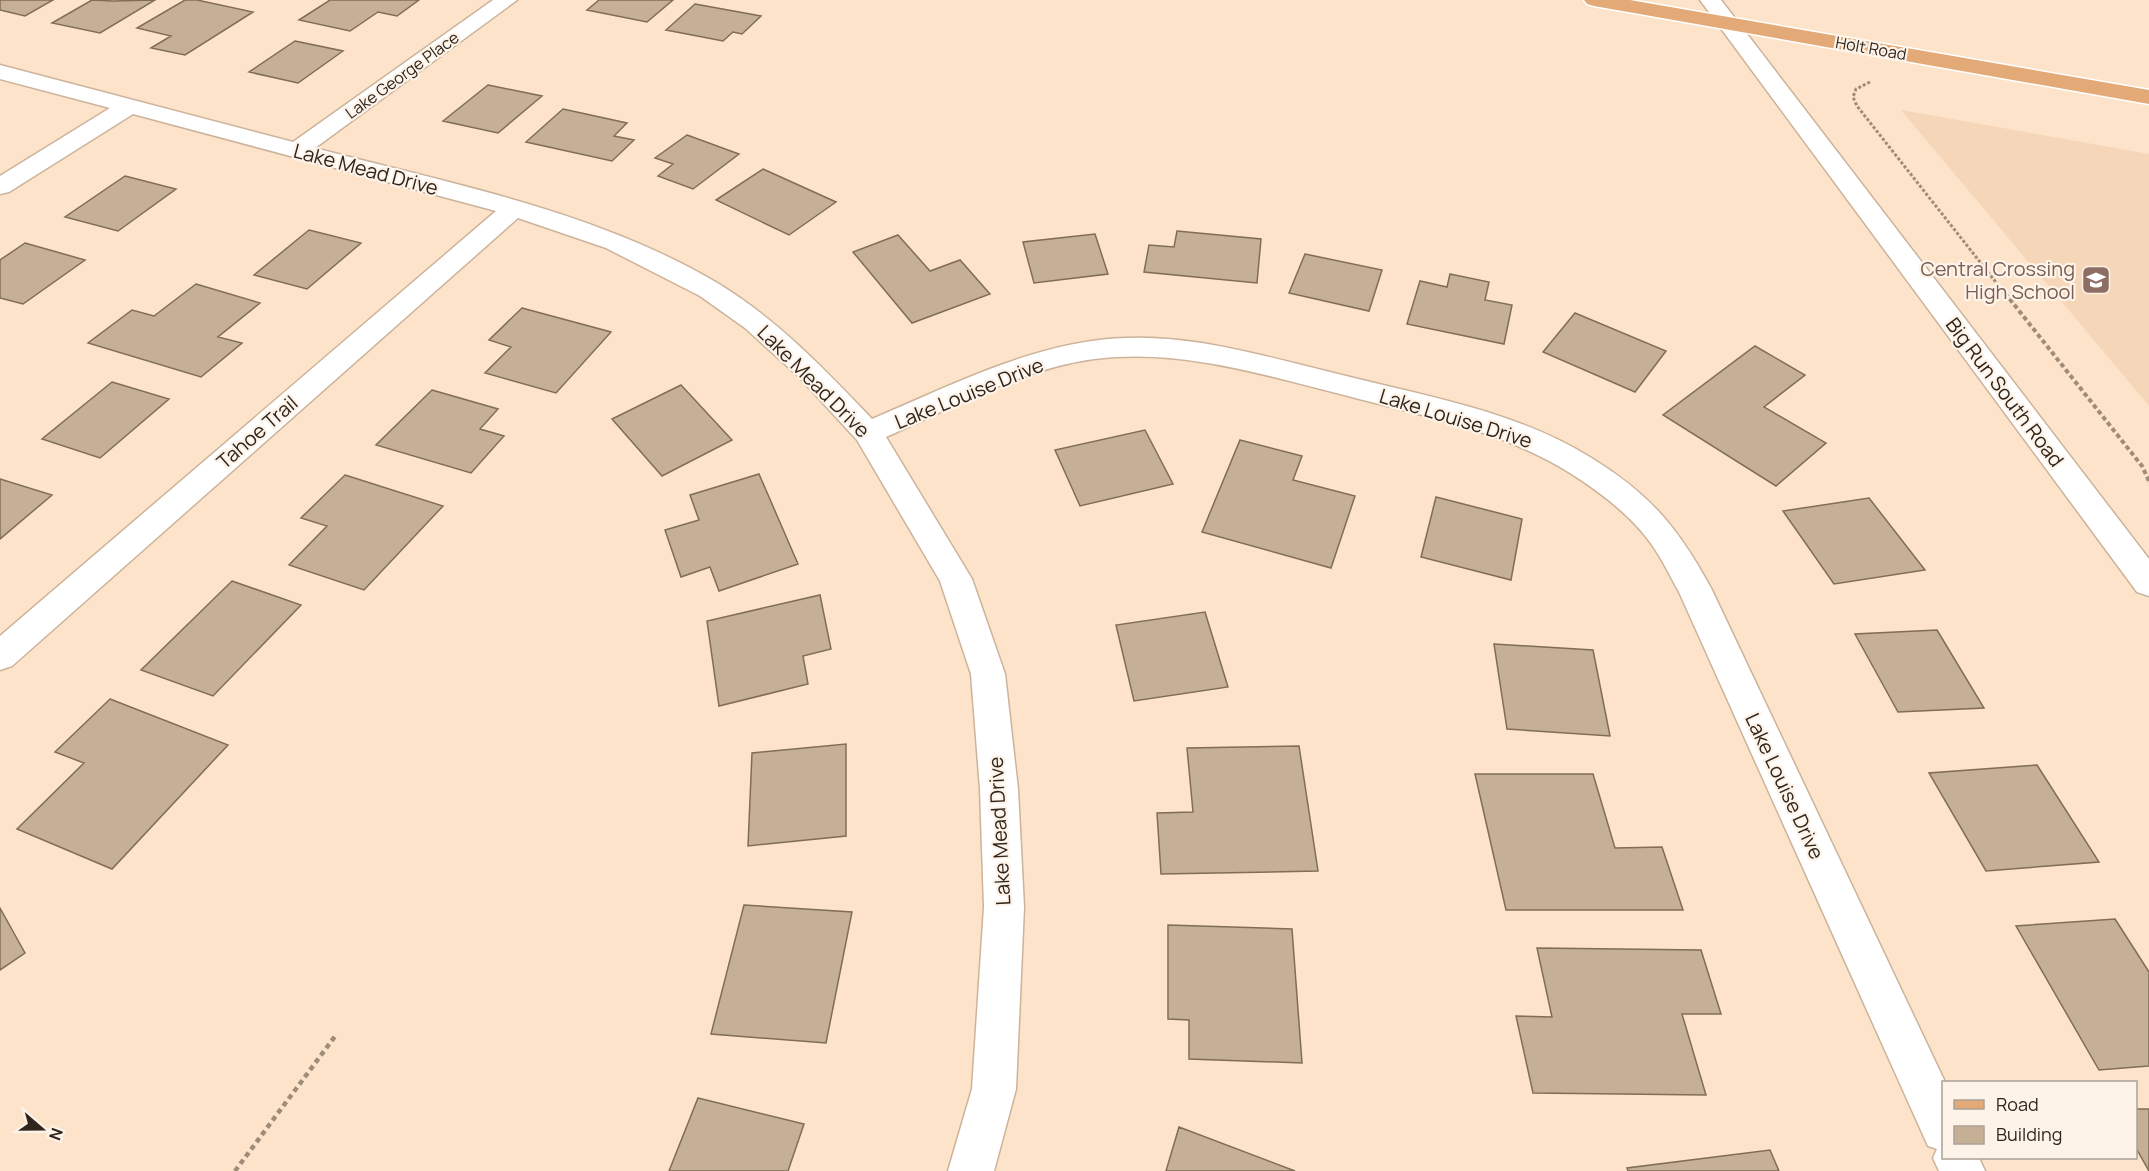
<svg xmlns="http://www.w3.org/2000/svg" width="2149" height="1171" font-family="Manrope,sans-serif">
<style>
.built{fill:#f6d6b8}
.building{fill:#c5b095;stroke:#816d54;stroke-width:1.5}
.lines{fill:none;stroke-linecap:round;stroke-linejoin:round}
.minor-casing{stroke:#ccb39b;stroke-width:3}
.major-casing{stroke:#fff;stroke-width:3}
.path-far2{stroke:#9e8c79;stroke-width:3;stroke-dasharray:3 2;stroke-linecap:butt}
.path-far1{stroke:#9e8c79;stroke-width:4;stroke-dasharray:4.5 3;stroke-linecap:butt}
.path{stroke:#9e8c79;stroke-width:4.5;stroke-dasharray:5 4;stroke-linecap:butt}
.minor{fill:#fff;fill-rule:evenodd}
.major{fill:#e3aa78;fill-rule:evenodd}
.labels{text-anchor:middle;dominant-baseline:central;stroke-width:4.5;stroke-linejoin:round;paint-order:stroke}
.far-street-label{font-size:16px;fill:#2f251c;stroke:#fef3e9}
.street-label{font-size:20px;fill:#2f251c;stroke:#fef3e9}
.education-label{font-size:20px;fill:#785e54;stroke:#fef3e9;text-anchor:end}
</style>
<rect width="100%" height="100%" fill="#fde3c9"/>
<path class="built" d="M1901 110 2149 154V406Z"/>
<path class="building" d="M0 0H53L25 16 0 10Z
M92 0 113 1 155 0 100 33 52 23Z
M185 0H197L253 12 185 55 151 48 171 36 137 28Z
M330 0H419L397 16 378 12 350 31 299 20Z
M599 0H673L647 22 587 10Z
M695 4 761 16 742 34 733 32 723 41 666 30Z
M295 41 343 51 298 83 249 72Z
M488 85 542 96 498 133 443 121Z
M563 109 627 123 614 136 634 140 612 161 526 142Z
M687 135 739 154 693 189 658 176 673 164 655 158Z
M763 169 836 202 789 235 716 200Z
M125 176 176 189 118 231 65 217Z
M309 230 361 243 307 289 254 275Z
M1177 231 1261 239 1257 283 1144 272 1149 245 1174 247Z
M1095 234 1108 274 1034 283 1023 242Z
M898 235 930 271 960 260 990 294 912 323 853 252Z
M25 243 85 260 23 304 0 298V260Z
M1305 254 1382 270 1369 311 1289 293Z
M1450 274 1489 282 1485 300 1512 305 1504 344 1407 324 1420 281 1447 287Z
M196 284 260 303 218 337 242 343 201 377 88 343 132 310 154 316Z
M522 308 611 332 556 393 485 373 511 347 489 340Z
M1575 313 1666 351 1635 392 1543 352Z
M1755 346 1805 375 1764 407 1826 443 1776 486 1663 415Z
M112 382 169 399 100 458 42 439Z
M681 385 732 440 662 476 612 419Z
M432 390 498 409 480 429 504 436 471 473 376 445Z
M1145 430 1173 484 1080 506 1055 450Z
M1240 440 1302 456 1293 480 1355 496 1331 568 1202 532Z
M759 474 798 564 719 591 710 567 681 577 665 530 699 520 690 495Z
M345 475 443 506 364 590 289 565 327 526 301 518Z
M0 479 52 495 0 539Z
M1436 497 1522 519 1511 580 1421 557Z
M1869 498 1925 570 1834 584 1783 511Z
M232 581 301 605 213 696 141 670Z
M820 595 831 649 803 656 808 684 719 706 707 621Z
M1205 612 1228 687 1134 701 1116 625Z
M1937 630 1984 708 1898 712 1855 634Z
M1494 644 1593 650 1610 736 1507 729Z
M110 699 228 745 112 869 17 829 84 763 55 752Z
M846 744V836L748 846 752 753Z
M1299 746 1318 871 1161 874 1157 813 1193 812 1187 748Z
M2037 765 2099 862 1986 871 1929 773Z
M1475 774H1593L1615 848 1662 847 1683 910H1506Z
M744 905 852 912 826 1043 711 1034Z
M0 908 25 953 0 970Z
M2115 919 2149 972V1066L2099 1070 2016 926Z
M1168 925 1292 929 1302 1063 1189 1059V1020L1168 1019Z
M1537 948 1701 950 1721 1014H1682L1706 1095 1533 1093 1516 1016 1552 1017Z
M698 1098 804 1124 788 1171H669Z
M2136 1109H2149V1171L2136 1148Z
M1179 1127 1295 1171H1166Z
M1770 1150 1779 1171H1628L1627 1168Z"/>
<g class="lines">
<g class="minor-casing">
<path id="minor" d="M493 0H517L315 148C451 184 597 211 719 284 778 320 825 370 872 419 943 389 1015 352 1092 341 1180 328 1265 357 1350 377 1431 397 1521 413 1593 459 1651 495 1678 528 1711 588L1945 1082 1944 1158H1979L1985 1171H1939L1933 1158 1937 1149 1928 1146 1679 592C1670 576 1662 559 1652 545 1632 516 1600 492 1570 473 1503 431 1423 416 1348 396 1264 375 1181 348 1094 359 1021 369 952 408 886 437L972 579 1005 674 1018 789 1024 907 1016 1089 994 1171H948L972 1089 984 907 980 789 971 674 940 581 857 440 798 376 745 328 700 296 606 248 518 218 12 666 0 670V636L496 211 133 114 9 192 0 194V176L110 108 0 79V65L293 142Z
M1700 0H1721L2149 559V596L2137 592Z"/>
</g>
<g class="major-casing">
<path id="major" d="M1584 0H1630L2149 90V104L1594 6 1587 4Z"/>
</g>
<path class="path-far2" d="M1870 82 1856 89 1853 97 1857 106 2006 295"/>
<path class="path-far1" d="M2005 293 2142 466 2149 481"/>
<path class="path" d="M235 1171 336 1035"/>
<use href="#minor" class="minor"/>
<use href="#major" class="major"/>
</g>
<defs>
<g id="school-square" transform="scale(1.5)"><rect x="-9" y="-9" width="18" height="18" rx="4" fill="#8d6e63" stroke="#fef3e9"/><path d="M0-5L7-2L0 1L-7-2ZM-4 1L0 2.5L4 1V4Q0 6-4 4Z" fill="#fff"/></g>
</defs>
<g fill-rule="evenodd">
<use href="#school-square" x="2096" y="280"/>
</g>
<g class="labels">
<g class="far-street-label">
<text transform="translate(1871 48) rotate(10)">Holt Road</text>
<text transform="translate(402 75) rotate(-36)">Lake George Place</text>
</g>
<g class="street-label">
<text transform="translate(366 169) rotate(15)">Lake Mead Drive</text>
<text transform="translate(814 381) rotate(45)">Lake Mead Drive</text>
<text transform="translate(2005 392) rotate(53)">Big Run South Road</text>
<text transform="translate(969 393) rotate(-22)">Lake Louise Drive</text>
<text transform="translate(1456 418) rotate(17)">Lake Louise Drive</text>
<text transform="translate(257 432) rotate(-41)">Tahoe Trail</text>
<text transform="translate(1785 786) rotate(65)">Lake Louise Drive</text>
<text transform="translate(999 831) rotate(-93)">Lake Mead Drive</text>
</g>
<g class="education-label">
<text x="2075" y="268">Central Crossing<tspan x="2075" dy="23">High School</tspan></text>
</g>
</g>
<rect x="1942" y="1081" width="195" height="78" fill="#fef3e9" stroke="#aba197" stroke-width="1.5"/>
<rect x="1954" y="1100" width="30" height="9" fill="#e3aa78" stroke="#aba197" stroke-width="1.5"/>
<text x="1996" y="1111" font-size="18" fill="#2f251c">Road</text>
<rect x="1954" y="1126" width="30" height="18" fill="#c5b095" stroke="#aba197" stroke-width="1.5"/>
<text x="1996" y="1141" font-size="18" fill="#2f251c">Building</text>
<g transform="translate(42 1129) rotate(110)" stroke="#fef3e9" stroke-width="4.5" paint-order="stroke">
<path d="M0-4.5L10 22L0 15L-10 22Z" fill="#2f251c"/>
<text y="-9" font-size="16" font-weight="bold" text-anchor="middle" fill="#2f251c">N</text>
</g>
</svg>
